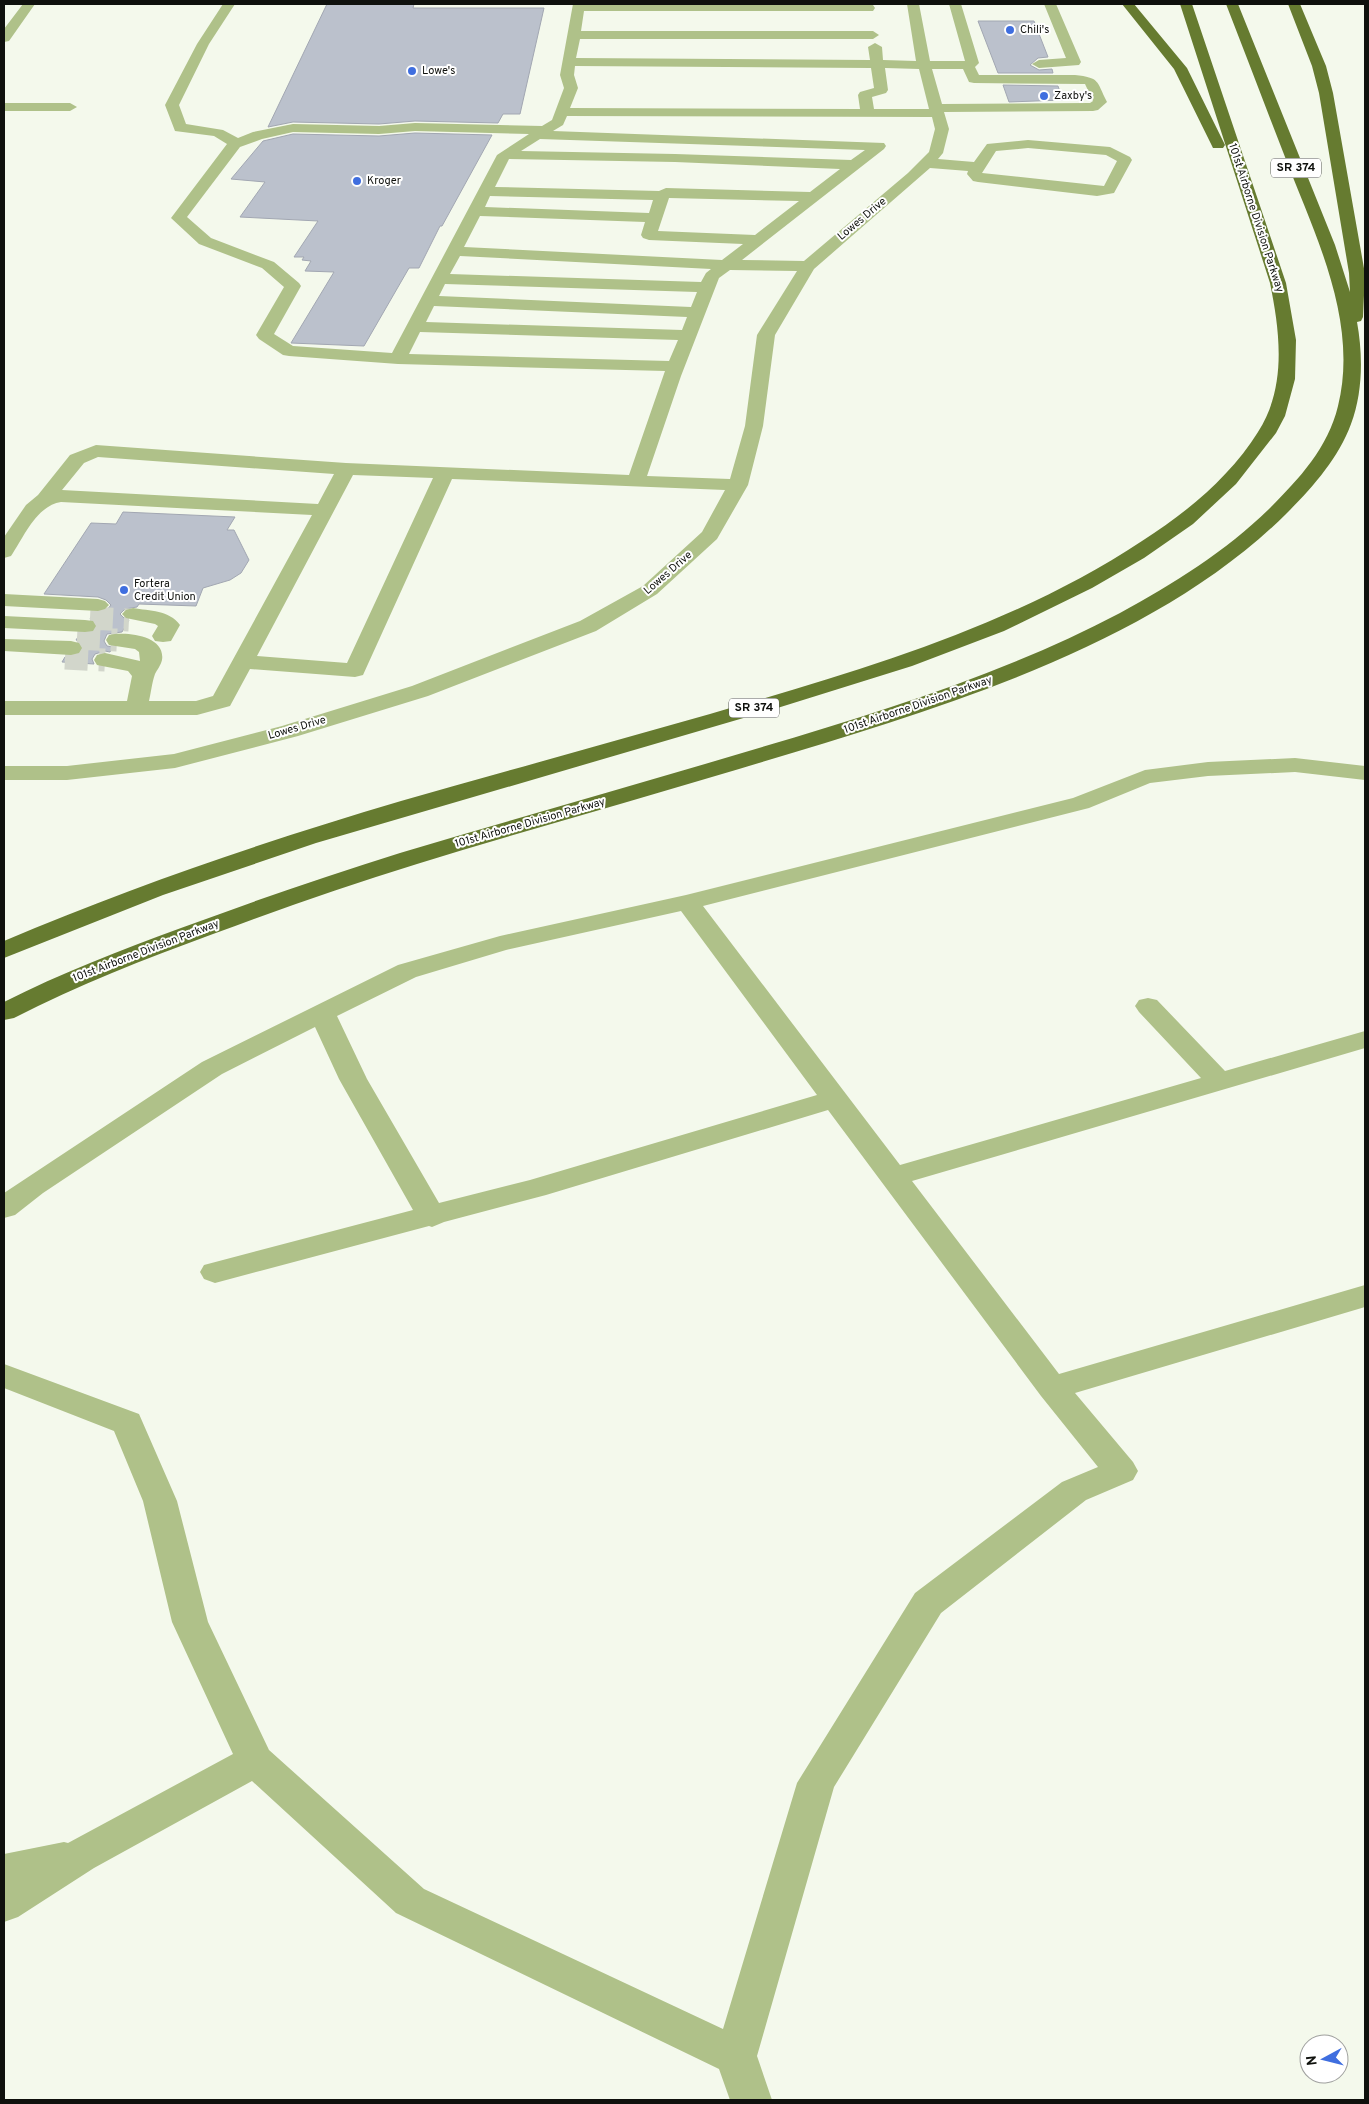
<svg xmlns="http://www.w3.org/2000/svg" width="1369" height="2104" font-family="Overpass,sans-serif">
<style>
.building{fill:#bbc1cc;stroke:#a2a7b2}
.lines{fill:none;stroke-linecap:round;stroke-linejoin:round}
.minor-tunnel{stroke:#d2d6cb;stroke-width:23;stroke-dasharray:23 11;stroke-linecap:butt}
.minor{fill:#afc189;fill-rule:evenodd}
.highway{fill:#667b30;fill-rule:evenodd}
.poi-dot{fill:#3f6edf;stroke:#fff;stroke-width:2}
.labels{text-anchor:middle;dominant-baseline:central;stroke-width:4;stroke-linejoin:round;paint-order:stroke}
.far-poi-label{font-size:11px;fill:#0f110d;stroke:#fff;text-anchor:start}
.far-street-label{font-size:11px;fill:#0f110d;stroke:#fff}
.shield{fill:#fff;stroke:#575856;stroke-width:1}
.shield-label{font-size:12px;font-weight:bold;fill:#0f110d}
</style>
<rect width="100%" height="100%" fill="#f4f9ec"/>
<path class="building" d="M327 4H414L413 8H544L520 114H503L498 123 415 121 379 124 293 122 268 127Z
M978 21H1034L1048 57 1038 58 1030 65 1039 70 1052 69 1053 73H998Z
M1003 85 1058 86 1063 100 1009 102Z
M415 133 492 135 442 226H440L419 268H409L364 346 291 343 334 272 305 271 311 261 302 260 304 257H294L318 221 240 217 265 182 231 179 263 141 293 134 379 136Z
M123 512 235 517 227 530H234L249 560 241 573 230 580 203 588 196 606 139 604 137 607 125 609 120 614 125 619 129 620 122 632 107 634 104 641 107 646 113 647 110 652 105 651 95 654 92 659 94 664 62 662 65 657 81 654 84 647 81 642 76 640 80 634 95 632 98 625 95 620 90 619 94 613 106 611 111 605 106 600 98 597 44 594 91 523 116 524Z"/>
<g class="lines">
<path class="minor-tunnel" d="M90 618 129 620
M77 638 117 640
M65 658 105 660"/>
<path class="minor" d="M23 4H35L9 41 4 42V29Z
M223 4H235L209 44 179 105 186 124 223 130 238 138 253 132 293 124 379 126 415 123 542 126 552 120 564 88 560 75 573 4H869L873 5 875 8 873 11H584L581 31H873L879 35 873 39H580L576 58 870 60 868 47 875 43 882 47 883 60 916 61 907 4H919L930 61H965L949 4H961L979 63 975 67 979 75H1075C1100 78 1096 80 1107 102L1098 110 1093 111 944 112 949 129 943 153 938 159 974 162 987 144 1028 140 1110 147 1130 157 1132 160 1114 193 1097 196 978 182 973 181 967 174 968 171 930 168 814 269 775 335 763 426 748 485 717 539 657 594 596 631 428 696 298 736 175 768 67 780H4V766H67L174 754 282 726 412 686 580 621 643 586 702 532 725 490 452 479 363 675 355 677 250 669 230 706 197 715H4V701H127L132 676 128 671 97 665 94 660 97 655 105 653 140 661 139 652 135 649 109 645 106 640 109 635C125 631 166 635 162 660 161 665 157 670 155 674 152 682 151 693 149 701H196L213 696 312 515 61 502C36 506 24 537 11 556L4 558V537L26 505 38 495 70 455 96 445 346 463 629 475 665 371 398 364 289 356 283 355 259 339 256 335 284 287 262 268 199 244 171 218 227 144 214 136 175 131 165 105 197 44ZM575 66 871 68 874 88 860 92 858 95 860 109 570 108 578 88 574 75ZM885 68 919 69 929 109H874L872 97 886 93 888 90ZM932 69H963L969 82 974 83 1085 84 1093 101 1090 103 942 104ZM567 116 932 117 935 129 929 152 908 173 804 261 742 260 884 149 886 146 884 143 553 131 563 125ZM415 131 529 134 497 155 392 353 293 346 274 334 301 286 299 283 274 262 211 238 187 217 240 147 262 139 293 132 379 134ZM540 139 865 150 851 160 675 154 521 151ZM1028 148 1106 155 1117 161 1104 186 982 173 996 151ZM509 159 675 162 840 169 810 192 666 188 659 191 495 187ZM490 196 653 200 649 213 485 207ZM669 198 799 201 755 235 658 231ZM480 216 645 222 641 235 643 238 649 240 743 244 722 260 464 247ZM460 256 711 269 706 273 701 282 450 274ZM730 270 797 271 757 335 745 426 730 479 647 476 681 376 719 278ZM445 284 697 292 691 307 439 296ZM434 306 687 317 682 330 426 322ZM420 332 678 340 669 361 409 354ZM98 457 334 474 318 504 62 490 84 463ZM353 475 433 478 347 663 257 656Z
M1044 4H1056L1081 62 1079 65 1039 68 1032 64 1039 60 1066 58Z
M4 103H70L77 107 70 111H4Z
M4 594 98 599 105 601 109 605 105 609 98 611 4 606Z
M133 608C150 611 169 610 180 625L171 641 163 642 155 641 152 636 158 626 155 624 126 618 122 614 126 610Z
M4 616 85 620 93 621 96 626 93 631 85 632 4 628Z
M4 639 71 641 79 643 82 648 79 653 71 655 4 651Z
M1295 758 1365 766V780L1295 772 1208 776 1150 783 1089 808 703 906 900 1165 1201 1078 1139 1012 1135 1006 1139 1000 1148 998 1157 1000 1225 1071 1365 1031V1048L912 1181 1059 1374 1365 1285V1307L1075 1393 1133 1462 1138 1471 1133 1480 1086 1500 941 1613 834 1787 757 2056 772 2100H730L719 2069 396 1913 252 1781 94 1868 18 1917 4 1922V1854L64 1842 68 1843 233 1754 172 1622 143 1501 114 1431 4 1388V1364L139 1414 177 1501 208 1622 269 1750 424 1889 723 2029 797 1783 915 1593 1062 1482 1098 1467 1041 1396 828 1110 546 1195 444 1222 432 1227 429 1226 215 1283 204 1279 200 1272 204 1265 413 1210 339 1079 315 1027 222 1074 43 1193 15 1215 4 1218V1193L202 1062 398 965 500 936 686 895 1073 798 1145 770 1208 762ZM681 911 817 1095 530 1180 439 1203 367 1079 337 1016 416 977 506 950Z"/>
<path class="highway" d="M1122 4H1134L1187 68 1225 145 1223 148H1213L1174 69Z
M1180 4H1192L1286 283 1296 340 1295 379 1285 416 1276 433 1236 484 1193 524 1144 558 1092 588 1004 631 912 666 771 710 316 843 163 895 4 958V941C133 886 266 841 401 801 504 772 607 743 710 714 859 671 1012 627 1142 541 1186 513 1230 477 1258 432 1287 387 1280 332 1270 283Z
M1226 4H1238L1335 245 1350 292 1349 273 1319 93 1312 66 1288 4H1300L1326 66 1333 93 1365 274 1363 317 1361 321 1357 322C1363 355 1363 392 1351 424 1338 459 1312 488 1286 514 1148 651 921 714 739 769 632 801 524 831 417 864 348 885 280 909 213 934 145 959 78 985 14 1018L4 1020V1002C61 973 121 950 181 928 254 901 326 876 400 853 501 823 603 794 705 764 846 722 989 682 1120 613 1173 584 1226 551 1269 509 1299 479 1328 448 1338 406 1359 321 1315 235 1285 157 1265 106 1246 55 1226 4Z"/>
</g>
<g class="poi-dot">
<circle cx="1010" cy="30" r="5"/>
<circle cx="412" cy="71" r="5"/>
<circle cx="1044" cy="96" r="5"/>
<circle cx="357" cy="181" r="5"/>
<circle cx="124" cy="590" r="5"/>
</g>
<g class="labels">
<g class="far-poi-label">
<text x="1020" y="30">Chili's</text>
<text x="422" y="71">Lowe's</text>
<text x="1054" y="96">Zaxby's</text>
<text x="367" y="181">Kroger</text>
<text x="134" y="584">Fortera<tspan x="134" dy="13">Credit Union</tspan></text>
</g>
<g class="far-street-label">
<text transform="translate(1256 218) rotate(72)">101st Airborne Division Parkway</text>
<text transform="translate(862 219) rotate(-40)">Lowes Drive</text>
<text transform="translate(668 573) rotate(-41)">Lowes Drive</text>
<text transform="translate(918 705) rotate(-19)">101st Airborne Division Parkway</text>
<text transform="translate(297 728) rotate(-16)">Lowes Drive</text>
<text transform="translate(530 823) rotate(-16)">101st Airborne Division Parkway</text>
<text transform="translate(146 951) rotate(-21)">101st Airborne Division Parkway</text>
</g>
<g class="shield">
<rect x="1271" y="158.5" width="50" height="19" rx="4"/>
<rect x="729" y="698.5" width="50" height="19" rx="4"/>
</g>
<g class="shield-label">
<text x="1296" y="168">SR 374</text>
<text x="754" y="708">SR 374</text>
</g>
</g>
<rect width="1369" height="2104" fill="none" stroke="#0f110d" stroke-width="10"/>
<g transform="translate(1324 2059) rotate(263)"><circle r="24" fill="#ffffff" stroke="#9fa09e"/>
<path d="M0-4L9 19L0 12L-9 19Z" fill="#3f6edf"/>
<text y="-8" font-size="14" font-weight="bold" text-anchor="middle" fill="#0f110d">N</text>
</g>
</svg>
